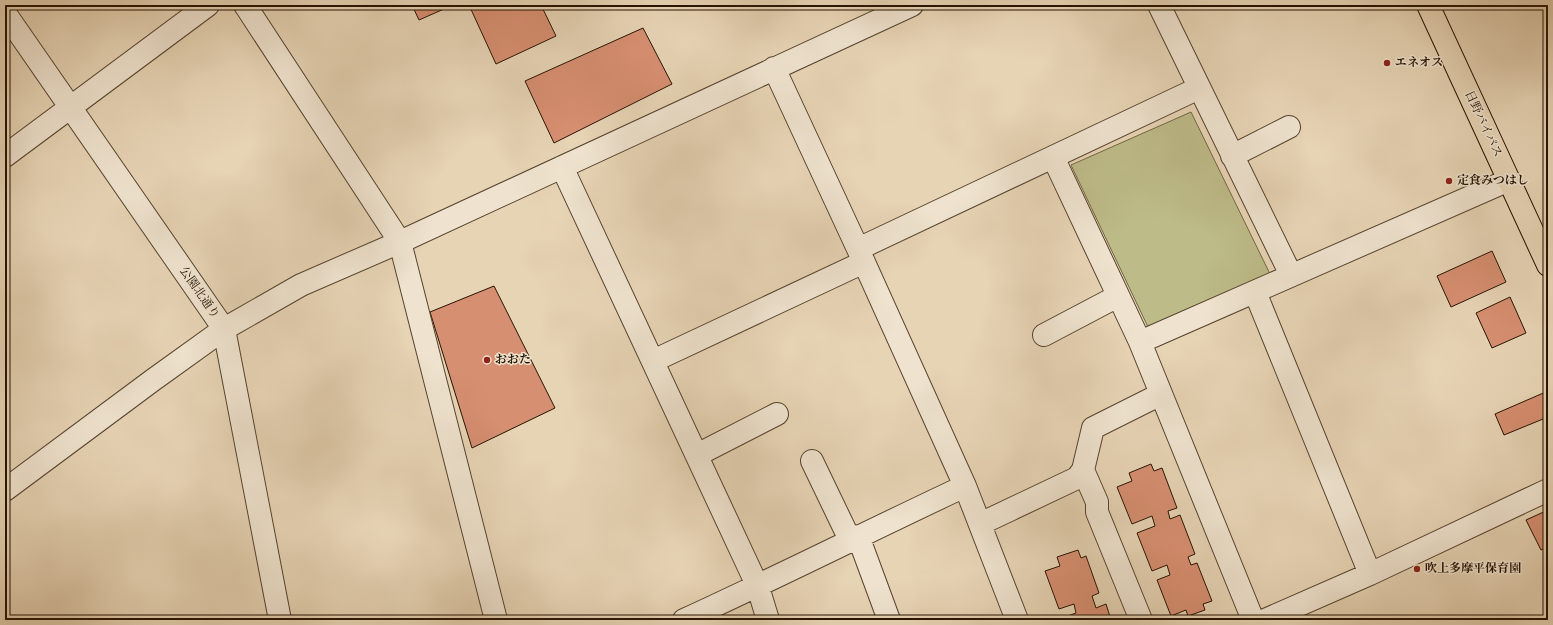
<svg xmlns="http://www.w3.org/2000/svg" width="1553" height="625" font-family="Vollkorn,'Noto Serif JP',serif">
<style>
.green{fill:#bdbb88;stroke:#716744}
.building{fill:#d78f71;stroke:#251301}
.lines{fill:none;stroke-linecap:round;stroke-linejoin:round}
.minor-casing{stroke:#56432e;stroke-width:24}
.highway-casing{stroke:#251301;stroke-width:24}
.minor{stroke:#efe3cf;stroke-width:22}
.highway{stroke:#e7d4b5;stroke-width:22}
.poi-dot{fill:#8f2418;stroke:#efe3cf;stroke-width:1.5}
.labels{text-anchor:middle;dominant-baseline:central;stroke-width:3;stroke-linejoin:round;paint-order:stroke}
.poi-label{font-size:12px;font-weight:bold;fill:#251301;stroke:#efe3cf;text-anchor:start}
.street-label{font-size:12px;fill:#251301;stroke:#efe3cf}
</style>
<rect width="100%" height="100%" fill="#e7d4b5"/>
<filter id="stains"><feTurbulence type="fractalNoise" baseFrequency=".005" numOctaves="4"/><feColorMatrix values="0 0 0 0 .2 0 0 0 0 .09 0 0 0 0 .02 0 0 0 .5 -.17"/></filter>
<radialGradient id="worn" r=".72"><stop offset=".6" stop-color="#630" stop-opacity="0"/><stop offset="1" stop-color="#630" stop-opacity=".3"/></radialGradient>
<path class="green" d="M1191 112 1270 274 1148 327 1071 165Z"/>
<path class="building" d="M412 5H453L419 20Z
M469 5H541L556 36 496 64Z
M643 28 672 84 554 143 525 81Z
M1492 251 1506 282 1451 307 1437 276Z
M494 286 555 408 472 448 430 312Z
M1510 297 1526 333 1492 348 1476 313Z
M1548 391V417L1504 435 1495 414Z
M1151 464 1154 471 1162 468 1177 508 1168 511 1170 519 1180 515 1195 554 1188 557 1191 565 1197 563 1212 601 1203 604 1205 610 1188 616 1186 610 1171 616 1157 580 1170 575 1167 565 1152 571 1137 533 1155 526 1152 516 1132 524 1117 487 1132 481 1129 473Z
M1548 510V547L1541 550 1526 520Z
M1078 550 1081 558 1086 556 1099 593 1092 596 1096 608 1106 604 1111 620H1066L1065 617 1076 613 1074 604 1059 609 1045 571 1060 566 1057 557Z"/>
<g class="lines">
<g class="minor-casing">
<path id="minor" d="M245 5 400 242 496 620
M1159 5 1291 275
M5 13 224 329 280 620
M774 68 858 249 965 486 1017 620
M5 156 208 5
M1232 156 1289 127
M1053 157 1140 342 1253 620
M562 167 758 587 768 620
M858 249 1199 88
M1255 292 1370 574
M1044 335 1118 296
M1140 342 1509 180
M653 361 864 262
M697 455 777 414
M812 461 850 540
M1083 470 1097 502V512L1141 620
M5 490 153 380 224 329 301 285 400 242 912 5
M980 524 1077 478 1083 470 1093 428 1161 394
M858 536 889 620
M684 620C778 577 871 530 965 486
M1265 620 1370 574 1548 490"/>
</g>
<g class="highway-casing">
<path id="highway" d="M1428 5 1548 265"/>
</g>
<use href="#minor" class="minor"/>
<use href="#highway" class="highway"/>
</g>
<g class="poi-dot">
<circle cx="1387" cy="63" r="4"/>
<circle cx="1449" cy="181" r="4"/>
<circle cx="487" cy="360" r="4"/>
<circle cx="1417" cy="569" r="4"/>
</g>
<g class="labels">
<g class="poi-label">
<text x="1395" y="63">エネオス</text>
<text x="1457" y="181">定食みつはし</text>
<text x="495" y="360">おおた</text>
<text x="1425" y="569">吹上多摩平保育園</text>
</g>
<g class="street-label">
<text transform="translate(1483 124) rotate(65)">日野バイパス</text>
<text transform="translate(199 293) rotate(55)">公園北通り</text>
</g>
</g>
<rect width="1553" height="625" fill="none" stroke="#e7d4b5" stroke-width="20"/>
<rect x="6" y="6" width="1541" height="613" fill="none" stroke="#251301" stroke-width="2"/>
<rect x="10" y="10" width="1533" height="605" fill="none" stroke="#251301"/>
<rect width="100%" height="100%" filter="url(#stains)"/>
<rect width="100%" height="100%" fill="url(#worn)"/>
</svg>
